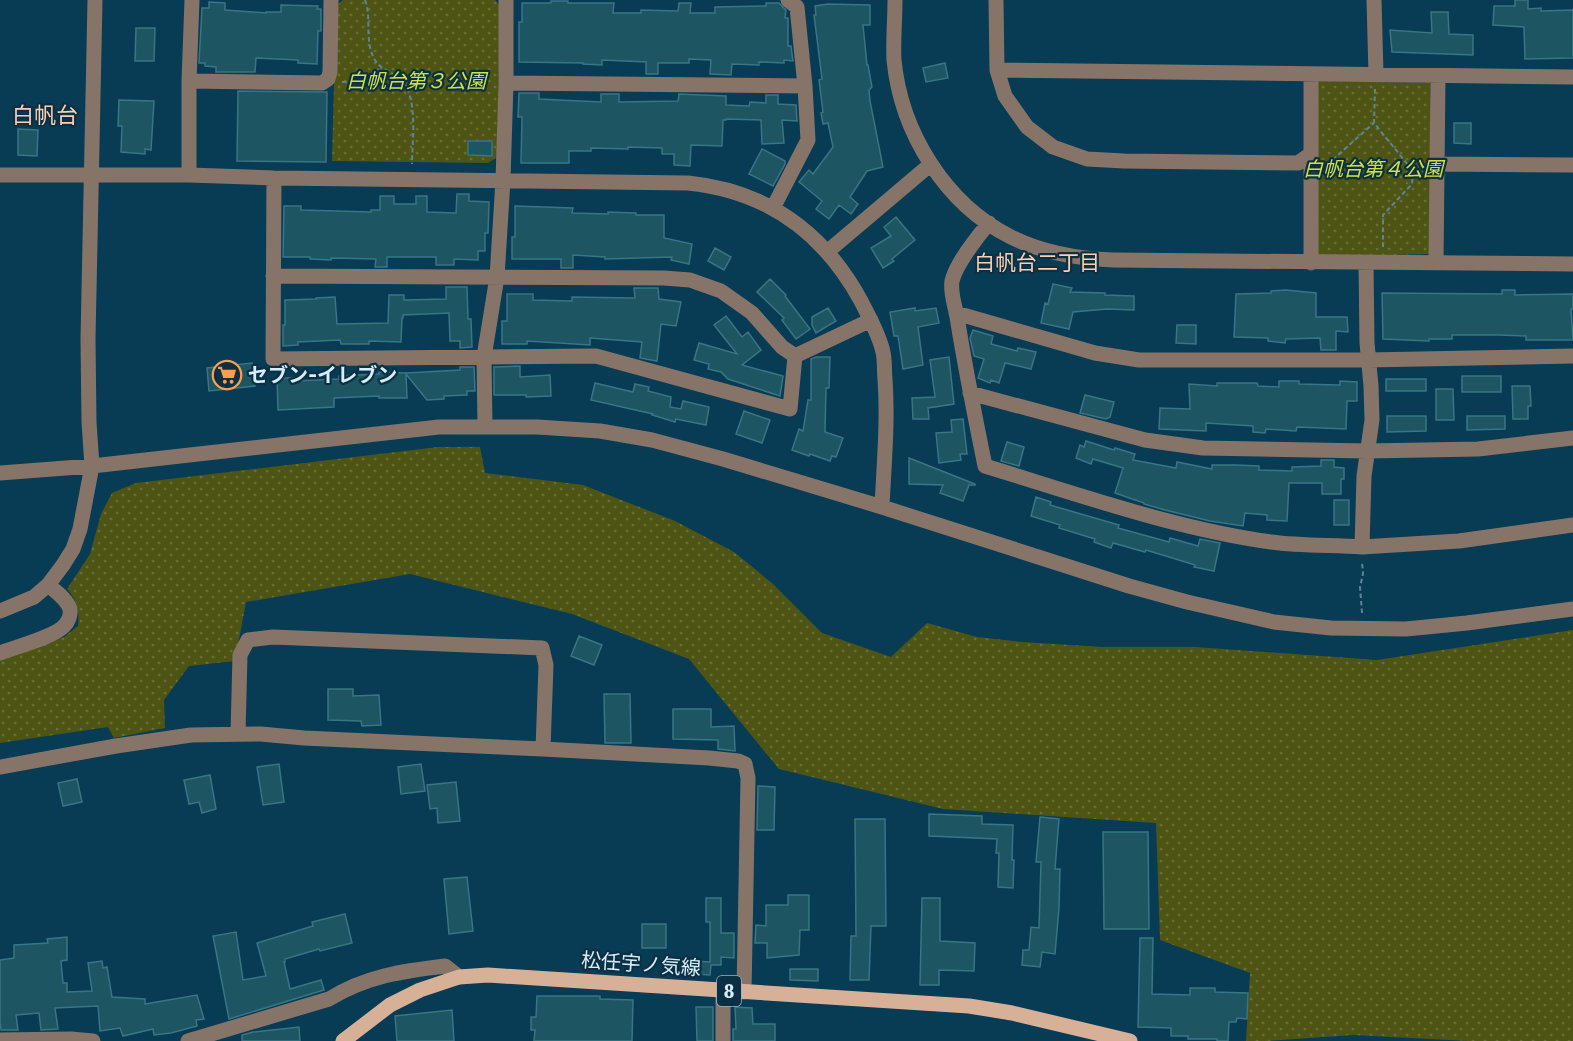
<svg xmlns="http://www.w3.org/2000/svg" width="1573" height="1041" font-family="'Roboto Serif','Noto Sans JP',serif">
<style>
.green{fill:url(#green-dots)}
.building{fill:#1e5562;stroke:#397584;stroke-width:1.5}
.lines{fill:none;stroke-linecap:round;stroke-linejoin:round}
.path{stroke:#5d859a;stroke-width:2;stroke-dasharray:4.5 3;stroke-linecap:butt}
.minor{stroke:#877468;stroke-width:15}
.major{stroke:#d7b197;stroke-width:15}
.labels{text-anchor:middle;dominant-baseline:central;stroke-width:4.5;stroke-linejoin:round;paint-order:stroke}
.shield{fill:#0c3043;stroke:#99b4c5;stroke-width:1.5}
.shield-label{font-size:18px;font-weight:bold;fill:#d5edfd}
.park-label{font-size:20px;font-style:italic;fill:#cfe23d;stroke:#0c3043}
.poi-label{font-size:20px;font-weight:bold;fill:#d5edfd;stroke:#0c3043;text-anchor:start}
.street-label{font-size:20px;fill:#d5edfd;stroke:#0c3043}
.neighbourhood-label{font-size:21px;fill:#f9d0b4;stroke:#0c3043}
.quarter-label{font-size:22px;fill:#f9d0b4;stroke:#0c3043}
</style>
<defs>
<pattern id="green-dots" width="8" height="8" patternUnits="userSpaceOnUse" patternTransform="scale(1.5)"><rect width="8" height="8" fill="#4e5514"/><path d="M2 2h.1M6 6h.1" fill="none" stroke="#676e37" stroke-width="1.8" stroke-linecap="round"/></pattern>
</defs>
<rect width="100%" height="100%" fill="#083b54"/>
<path class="green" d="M343 0H495L500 6 497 157 488 163 332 161 336 6Z
M1317 81 1430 83 1431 254 1315 257Z
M438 447H480L485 473 583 485 675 521 734 552 773 584 822 633 891 657 927 623 977 637 1022 642 1103 647H1195L1377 660 1573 630V1041H1469L1353 1035 1267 1041H1246L1250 973 1160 940 1156 823 943 809 779 769 689 659 572 614 410 574 246 602 235 661 189 666 164 700 165 728 114 738 108 727 0 743V660L64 637 78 626C80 611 77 600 67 589L90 554 101 514 112 493 136 483Z"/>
<path class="building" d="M1515 0H1528V9L1541 8V11L1573 10V58L1525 59 1524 27 1493 25 1494 6H1515Z
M551 1H568V3H614L613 13H641V10L678 11 679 3H691L690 13H715V7L766 6V3H779L786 10 785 18H788V46H791L793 61 784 60V63L759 62V65L732 64 731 75 710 74 711 60 689 59V63H658V74H646V62L602 60V65L583 64V63L519 62V22H522V3H551Z
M209 2 225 3V10L266 13V12H281V5L318 6 317 9H321V31H318L317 64 298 63V60L256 58 255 72H216V67L205 66V63H199L202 8H209Z
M828 4 870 5V25H863L867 65H868L872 87 869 90 870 101 883 167 867 171 850 197 858 204 851 214 839 205 829 219 816 209 822 201 799 182 809 170 813 174 833 147 828 123 823 124 821 113 823 112 819 80 822 79 814 15H816L815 6Z
M1431 12H1448L1449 34 1473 35V55L1392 52 1390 30 1432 33Z
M136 28H155L154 61H135Z
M945 63 948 78 926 82 923 68Z
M238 91 327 92 326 162 237 161Z
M519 93H539V99L601 102V94H619V102L678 101 679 94 726 96V105L749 106 750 102 766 103V95H778V104L796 105 797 121 782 120 784 143 762 144 761 120 726 119V120H723L722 146 691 145 690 166 674 165V154H662V148L628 147V149L591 148V151H569V163H521L522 117H518Z
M119 100 154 101 151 150 145 149V154L121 152 122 126H118Z
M1454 123H1471V144L1454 143Z
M18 129 38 130 37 156 18 155Z
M468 141H492V156L468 155Z
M762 149 785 161V164L773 186 749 174Z
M457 194H469V201L489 202 488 233H485V251H478V260L454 259V265H436V257H387V267H375L376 259 331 258V260L310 259V257H283L284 206H301V210L371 212V210H380V196H394V204H416V196H427V212L456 213Z
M515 206 573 208 572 213 608 214V212L636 213V215H664V238L692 244 689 264 671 260 672 257 605 259V257L573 255V268H561V259H512V237H515Z
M896 217 915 240 892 259 894 261 883 268 871 248 891 236 884 227Z
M715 248 731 257 724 270 708 261Z
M770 279 786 295 785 296 810 329 796 339 782 320 784 318 757 292Z
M1053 284 1072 288 1070 292 1105 293V295L1134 296V310L1107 309 1073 312 1069 329 1041 323 1045 303 1048 304Z
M446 287H467L468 319H471L472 347 460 348V341H450L449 313 403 315V318H402L401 342 369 341V344H341L340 340 298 342V345L283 346V325H285V300L316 299V298L335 297 337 324 388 323 389 295H404V300L446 299Z
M634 288H658L659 299 681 302 676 326 661 324 657 361 640 358 642 342 590 338V345L527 341V344H502V321H507V294H533V300L572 301V297L635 298Z
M1286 290 1316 293V317H1347L1348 332 1336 331V350H1321L1320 338 1286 339 1285 343 1268 341V338L1234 337 1236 294 1271 293V291Z
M1502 290H1515V295L1573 294V309H1571L1573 340H1526V336L1499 335H1452V339H1429V341L1383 339 1382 293 1502 294Z
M828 308 836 321 816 333 812 325V317Z
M915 308V311L936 308 939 323 918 327 923 365 903 369 898 336H894L890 312Z
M726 316 742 337 748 332 761 350 742 365 783 376 780 396 728 379 721 372 708 369 709 364 694 360 699 343 737 354 714 325Z
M1177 325H1196V344L1176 343Z
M973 330 993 336 991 344 1017 351 1018 348 1036 352 1031 369 1005 363 999 383 991 380 990 383 978 378 984 359 974 356 970 338Z
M816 357H830L829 388H826L825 432 843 438 836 457 832 456 830 461 810 454 809 456 792 450 799 429 803 431 808 400H811V359Z
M949 357 954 404 928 408 929 419H913L912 398 935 397 930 360Z
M252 363 255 386 209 391 207 368Z
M520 366V377L550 375 551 396 526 397V395H494V367Z
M460 367H474L475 391H467V395L444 396V399L427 400 406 374 407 398H379V396L334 398V407L278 410 277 378H294V381L339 379V376L379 374V372L406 373 460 370Z
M1462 376H1501V392H1462Z
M1386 379H1426V391H1386Z
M1279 381H1299V384L1340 385V381L1357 382V401H1347L1346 429 1297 427 1296 431 1266 429 1265 433 1253 432V426L1206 423V431L1159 429 1160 408 1190 409 1189 384 1217 386V383H1257L1258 386 1279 387Z
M595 383 633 392 635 384 649 387 648 391 671 397 670 407 681 409 683 401 709 407 706 425 676 419 675 422 652 415 653 414 591 400Z
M1512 386H1530L1531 406H1528V419H1513Z
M1436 389H1453L1454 420H1436Z
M1085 395 1114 402 1110 417 1106 419 1080 413Z
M744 411 770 420 762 443 736 434Z
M1387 416H1426V431L1387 432Z
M1467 416H1505V429L1467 430Z
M963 419 967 454H960L961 460 939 463 936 433 952 432 951 420Z
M1086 441 1114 450 1115 448 1135 454 1133 460 1176 468 1177 462 1212 469V465H1236L1259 466V470L1292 471V467L1321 466V460H1334V467L1344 468V479H1341V494H1322V483H1289L1287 521 1267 520V515L1245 513 1243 526 1210 521 1165 510 1144 504V503L1115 493 1123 468 1093 459 1091 464 1076 458 1080 445 1084 447Z
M1007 442 1024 447 1019 466 1001 461Z
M909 458 975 484V485H969L963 501 940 493 943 485 909 484Z
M1036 497 1051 502 1050 505 1119 525 1118 528 1169 542 1170 538 1198 546 1200 539 1220 543 1214 571 1194 567 1195 565 1146 550 1145 552 1113 543 1111 548 1094 542 1095 539 1059 528 1060 525 1031 516Z
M1334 500H1349V525H1334Z
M579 636 602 645 594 665 571 656Z
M328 689H353V696L379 695 381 725 362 726 361 721 328 720Z
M604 694H630L631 743H605Z
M673 709H711V727L734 726 735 751 718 749V740L673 739Z
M279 764 284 802 263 805 257 767Z
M421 764 425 791 401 794 398 767Z
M210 775 216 809 202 813 199 802 189 804 184 780Z
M77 779 82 802 63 806 58 783Z
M456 782 460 821 438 823 437 808 430 809 427 785Z
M758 786 775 787 774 830H757Z
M929 814 982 816V824L1013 825 1012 860H1014L1013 888 998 887 999 853H996L997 839 929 836Z
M1040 817 1059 819 1055 869H1060L1059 908 1055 954 1042 952 1040 967 1022 965 1023 950H1029L1031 927 1039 928 1041 862H1036Z
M855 819H885L886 926H871L869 980H850L851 936H856Z
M1103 832H1148L1149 929H1104Z
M467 877 473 931 449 934 444 879Z
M788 895H809V930H800L799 955 767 958V943H755L756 925 766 926V905H788Z
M706 898H721V933H734V958L721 957V965H711L710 975 695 974 696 961 710 962V922H706Z
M922 898H940V941L975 943 974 971 939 970V985H920Z
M345 914 352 943 320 951 319 949 285 959V962H284L290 989 321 980 324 990 229 1019 213 936 236 932 243 980 266 976 257 943 313 926 312 922Z
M642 924H666V948H642Z
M67 937V960L61 961 63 983H67V992L92 991 88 963 102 961 103 968 107 967 112 997 145 999V1004L197 995 204 1019 196 1020 197 1026 171 1033 154 1035 153 1029 123 1036 120 1028 100 1031 98 1006 55 1008 58 1029 41 1030 39 1013 16 1015 18 1030H1L0 1022V960L14 958V945L48 943 47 939Z
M1140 938H1153L1152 994 1190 995V988H1215V992L1248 993 1247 1019 1237 1018 1236 1022H1229L1228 1041H1217V1039H1188V1036H1171V1028L1138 1027Z
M790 969H818V981L790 980Z
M537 996H600V999L633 1000 632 1041H534L535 1030H531V1017H536Z
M696 1007H713V1041H697Z
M735 1007 752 1008 753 1024H775V1041H733V1029H736Z
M452 1010 454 1041H397L395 1016Z
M299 1027 300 1041H242V1035L253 1032Z"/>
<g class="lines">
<path class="path" d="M365 0C371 15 366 34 371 51 377 70 387 68 400 79 419 96 412 141 412 164
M342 82H366L380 67
M1375 89 1374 123 1413 171H1423
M1326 162H1330L1374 123
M1383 247V215L1412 184 1413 171
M1362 613 1360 587 1363 574 1362 562"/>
<path class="minor" d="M895 0C895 20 893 40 894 60 901 132 945 204 1011 237 1043 253 1078 259 1113 260L1573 264
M996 0 997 70 1005 96 1027 127 1053 147 1087 159 1124 161 1298 163 1311 154V74
M1374 0 1376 74
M997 70 1573 77
M189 81 322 83 328 79 330 72 331 0
M506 83 805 86
M1437 164 1573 165
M0 175H189L274 178 688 183C767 191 824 233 861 301 869 317 879 334 883 352 885 360 884 370 885 379 888 421 884 464 882 507
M189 175V81L192 0
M274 178 273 359 596 356 790 409 795 356 871 320
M773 208 808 140 805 86 797 7 788 0
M989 223C978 236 956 264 952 281 950 293 955 305 957 317 965 367 975 417 985 466 1077 494 1176 529 1271 542 1301 546 1332 545 1362 547L1364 476 1372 420 1371 386 1367 343 1366 263
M827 252 931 164
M1311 263V154
M1436 263 1438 76
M273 276 664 278 690 280 721 291 752 313 782 347 795 356
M956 313 1095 353 1139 360H1367L1573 356
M970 393 1145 440 1203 448 1368 451 1478 449 1573 438
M485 426 484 357 497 277 503 180 506 83V0
M0 473 92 466 439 427H537L600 431 652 440 723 459 882 507 1129 586 1187 602 1274 622 1331 628 1406 629 1467 623 1573 609
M1362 547 1459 541 1573 525
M0 611 34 597 48 585 63 565 73 549 80 529 92 466 89 422 88 339 95 0
M0 653C15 647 54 637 64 626 68 622 71 615 70 609 67 599 55 591 48 585
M238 734 240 655 248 640 273 637 542 648 546 665 543 749
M0 767 116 746 191 735 261 734 304 738 543 749 709 758 738 761 745 764 748 778 744 992
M0 1040 71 1039 93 1041
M188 1041 329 999C366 976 403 971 445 966L459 977
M723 1041V991"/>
<path class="major" d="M343 1041 390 1005 420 990 459 977 488 975 969 1006 1012 1013 1130 1041"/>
</g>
<defs>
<g id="supermarket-ring" transform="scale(1.5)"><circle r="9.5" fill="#0c3043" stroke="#fc9d54" stroke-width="1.5"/><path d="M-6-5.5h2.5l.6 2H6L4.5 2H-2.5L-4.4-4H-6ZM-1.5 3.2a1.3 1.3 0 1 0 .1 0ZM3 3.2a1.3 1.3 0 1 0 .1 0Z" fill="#fc9d54"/></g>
</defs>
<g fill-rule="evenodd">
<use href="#supermarket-ring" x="227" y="375"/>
</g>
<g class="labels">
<rect class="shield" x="717" y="976" width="24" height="30" rx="4.5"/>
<g class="shield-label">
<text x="729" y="991">8</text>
</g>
<g class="park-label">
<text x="416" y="81">白帆台第３公園</text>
<text x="1373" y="169">白帆台第４公園</text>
</g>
<g class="poi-label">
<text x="248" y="375">セブン-イレブン</text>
</g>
<g class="street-label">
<text transform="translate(641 964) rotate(4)">松任宇ノ気線</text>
</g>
<g class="neighbourhood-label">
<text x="1037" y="263">白帆台二丁目</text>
</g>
<g class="quarter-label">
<text x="45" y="115">白帆台</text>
</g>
</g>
</svg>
